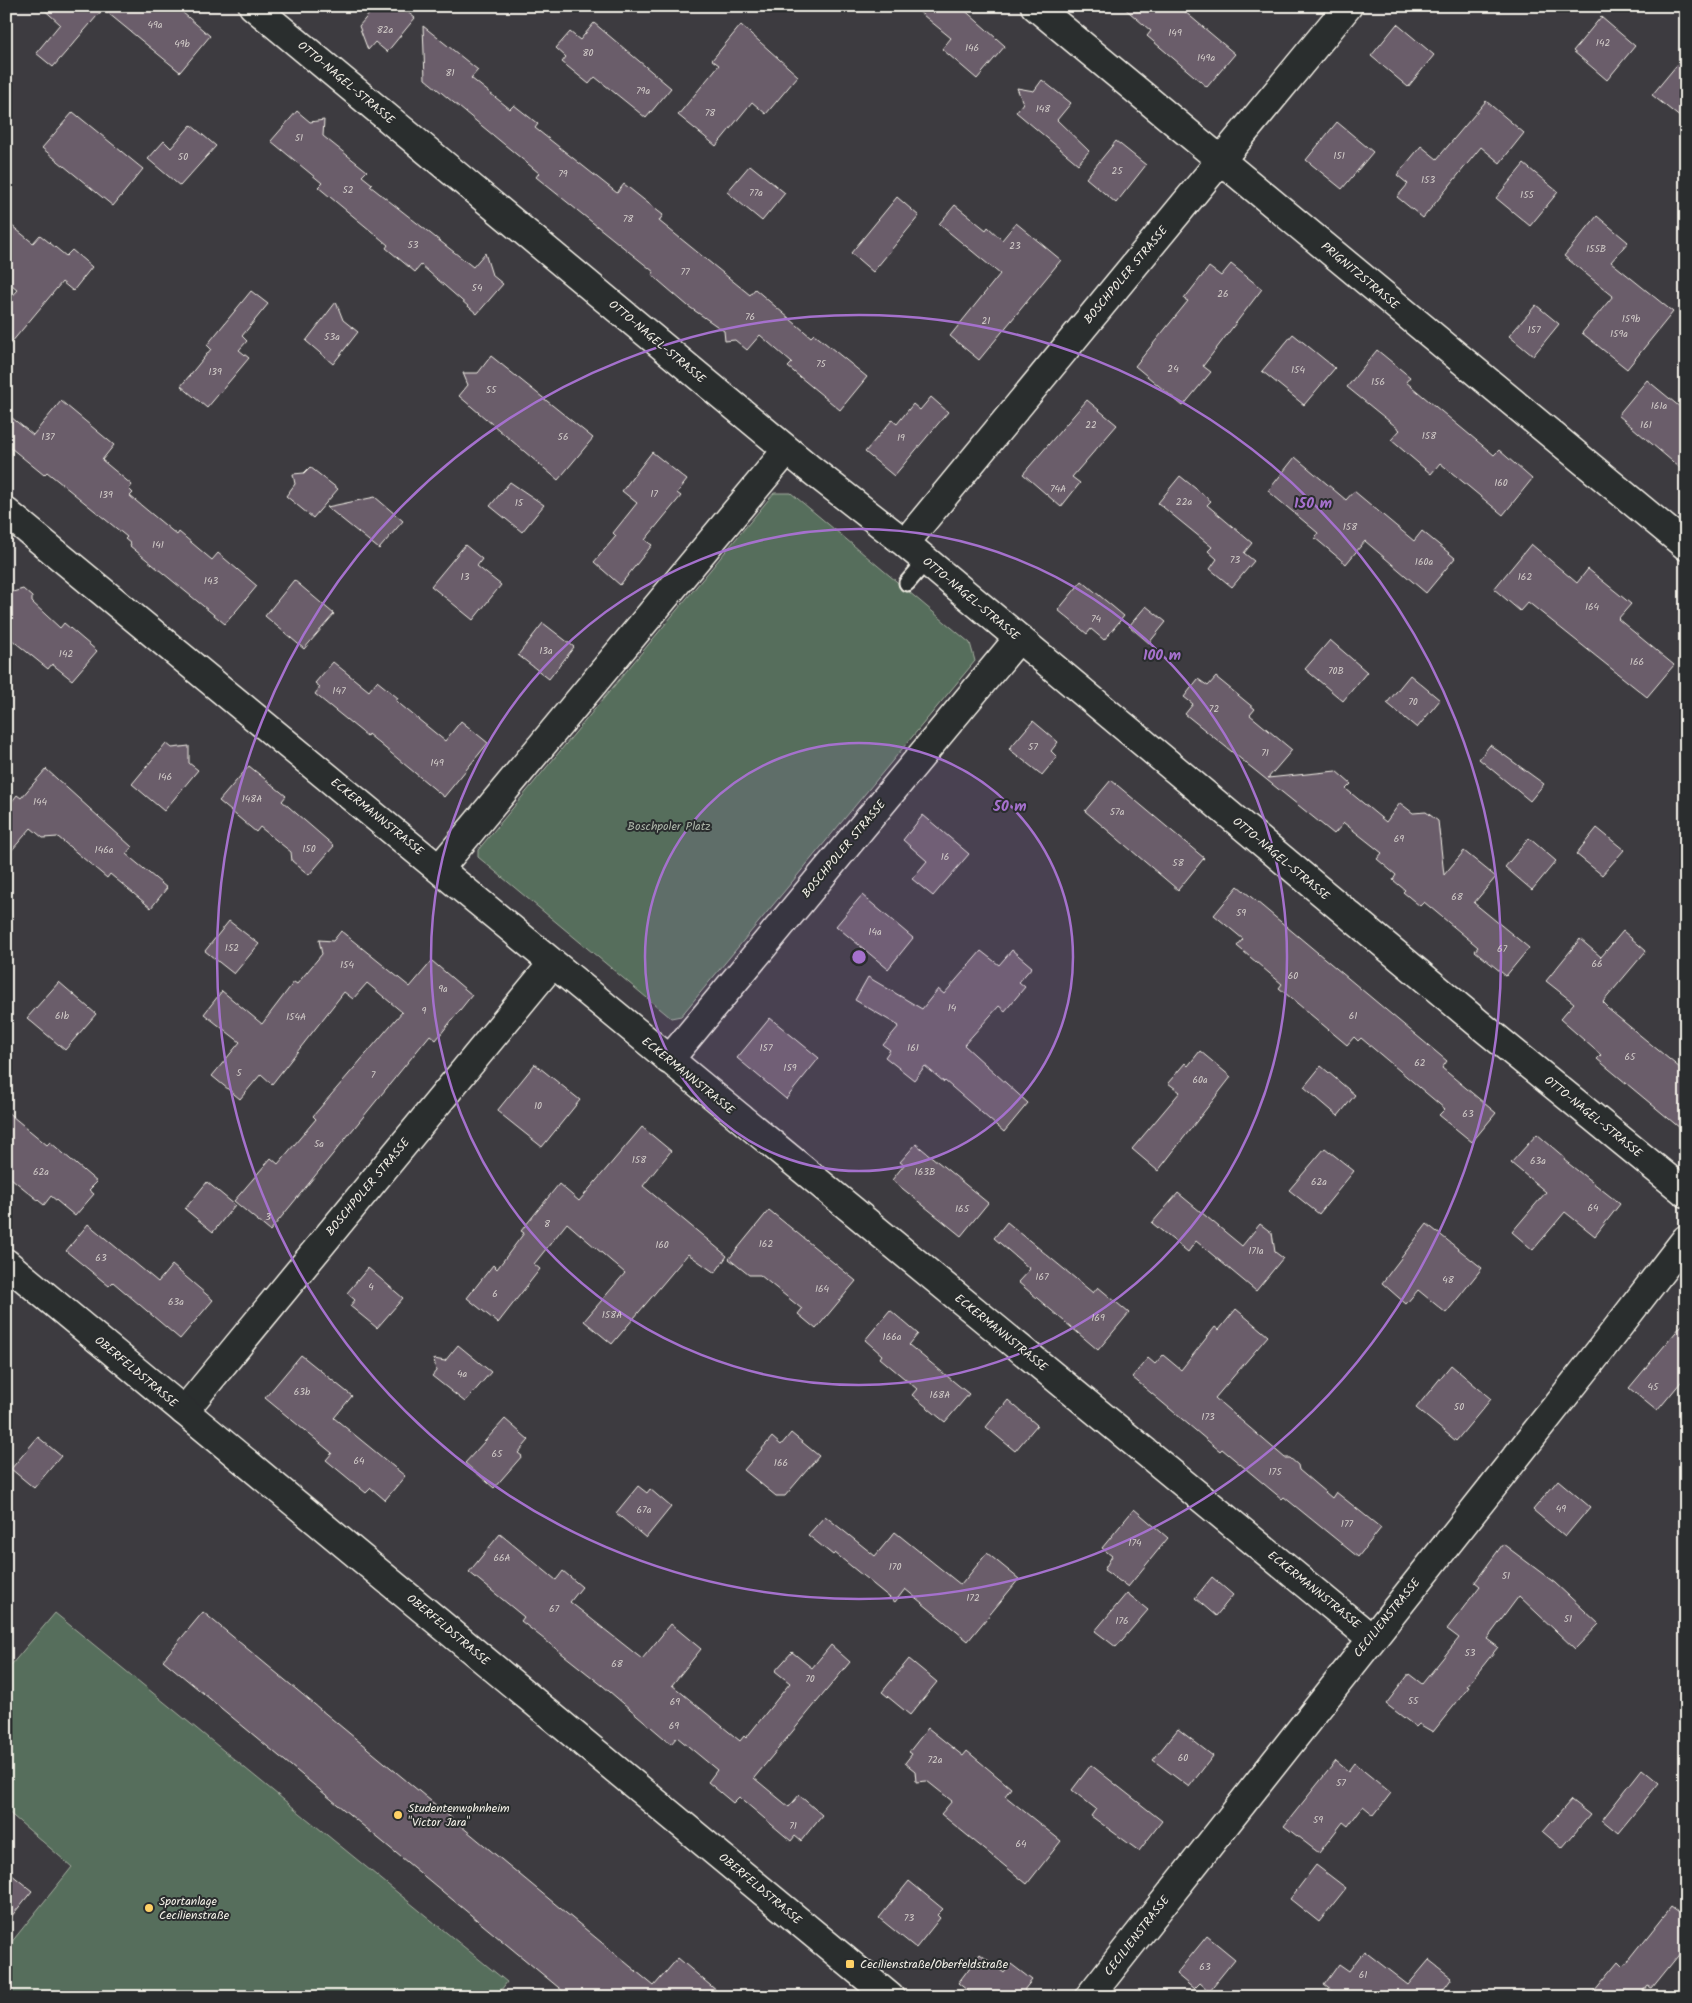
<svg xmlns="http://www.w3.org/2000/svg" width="1692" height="2003" font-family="Kalam,sans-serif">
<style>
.green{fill:#576e5b;stroke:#a6b0a2}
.building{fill:#6a5d6b;stroke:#f4f1e8}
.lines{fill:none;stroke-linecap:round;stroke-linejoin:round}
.service-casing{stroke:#f4f1e8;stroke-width:19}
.minor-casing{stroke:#f4f1e8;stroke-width:31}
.tertiary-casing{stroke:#f4f1e8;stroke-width:31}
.service{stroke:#2a2d2e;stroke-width:15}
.minor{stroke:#2a2d2e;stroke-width:28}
.tertiary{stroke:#2a2d2e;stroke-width:28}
.ring{fill:none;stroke:#a571cd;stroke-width:2.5}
.poi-dot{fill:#ffd166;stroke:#2a2d2e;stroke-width:2}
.labels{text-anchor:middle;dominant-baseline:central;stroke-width:4;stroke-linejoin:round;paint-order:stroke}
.number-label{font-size:10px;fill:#d2ccc9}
.street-label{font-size:12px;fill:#f4f1e8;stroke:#2a2d2e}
.park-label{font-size:12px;fill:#adb6a9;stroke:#2a2d2e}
.poi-label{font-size:12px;fill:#f4f1e8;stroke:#2a2d2e;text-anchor:start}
.centre{fill:#a571cd;stroke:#2a2d2e;stroke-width:2.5}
.ring-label{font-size:15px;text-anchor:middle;font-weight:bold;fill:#a571cd;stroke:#2a2d2e;stroke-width:4;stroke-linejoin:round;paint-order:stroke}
</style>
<rect width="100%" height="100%" fill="#3d3b40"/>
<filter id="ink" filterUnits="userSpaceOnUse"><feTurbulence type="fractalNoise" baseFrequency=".02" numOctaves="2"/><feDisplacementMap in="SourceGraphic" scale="10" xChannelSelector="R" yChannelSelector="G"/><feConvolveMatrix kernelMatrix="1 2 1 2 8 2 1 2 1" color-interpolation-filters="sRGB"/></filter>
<g filter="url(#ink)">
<path class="green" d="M774 493H791L970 643 975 661 681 1016 671 1018 478 857V850Z
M55 1613 507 1982 496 1997H6V1949L72 1867 6 1810V1671Z"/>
<path class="building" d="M40 6H175L210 36 180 72 103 9 53 67 36 53 60 24Z
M376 6H400L415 18 387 52 375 42 368 50 359 26Z
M912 6H960L1005 46 977 79 942 49 951 38Z
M1122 6H1178L1235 54 1207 87 1147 36 1151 31Z
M1601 17 1635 46 1607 80 1573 51Z
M594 23 671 88 646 118 595 77 589 84 562 62 566 57 556 48 570 32 580 40Z
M1397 24 1434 55 1408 87 1371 56Z
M741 25 798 76 766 114 752 102 716 146 678 115 719 65 712 60Z
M423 26 478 70 471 78 510 109 514 105 538 124 535 128 617 193 624 184 663 215 659 221 750 295 755 289 811 337 814 334 867 377 840 410 788 367 792 363 760 335 747 350 735 340 725 341 724 331 688 306 652 275 654 272 536 177 539 173 425 79Z
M1686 54V122L1652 95Z
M1042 80 1071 103 1057 120 1089 151 1078 164 1016 112 1023 103 1017 88 1034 91Z
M1486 101 1524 133 1500 163 1481 147 1423 218 1397 197 1408 184 1397 175 1421 146 1437 159Z
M297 111 310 122 324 120 323 136 367 171 362 176 372 184 370 186 473 267 485 253 492 275 503 284 477 314 421 265 415 272 386 248 388 245 318 187 322 183 271 141Z
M73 112 143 169 113 206 42 148Z
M1337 122 1373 152 1342 189 1306 160Z
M191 125 216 146 180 186 148 159 164 141 171 148Z
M1116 141 1146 165 1116 203 1086 178Z
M1524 164 1558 192 1530 226 1496 198Z
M750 165 785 193 762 221 727 192Z
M897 197 919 216 873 272 851 253Z
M955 205 986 230 988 227 1002 240 1016 223 1061 260 979 360 950 336 1000 274 939 224Z
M1597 216 1628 242 1611 262 1673 312 1627 369 1582 333 1613 296 1564 256Z
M6 221 33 243 40 235 66 256 72 250 92 267 73 291 62 282 6 349V303L18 290 6 280Z
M1231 264 1262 289 1203 366 1211 372 1183 406 1135 366 1188 301 1184 299 1209 267 1221 276Z
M251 291 268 304 242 336 247 341 239 350 249 358 207 408 181 386 211 349 207 345Z
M336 302 343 320 358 332 333 364 306 341Z
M1536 305 1559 324 1533 356 1509 336Z
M1293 334 1335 368 1304 405 1262 371Z
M1377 350 1410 377 1406 382 1494 455 1499 450 1532 479 1503 515 1440 463 1431 474 1391 440 1400 430 1347 387Z
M491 356 593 438 558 480 459 396 468 385 463 373H478Z
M1647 380 1686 412V473L1618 415Z
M931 397 948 412 894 476 865 452 892 420 897 424 913 404 920 410Z
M1087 400 1117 425 1072 477 1080 483 1061 507 1023 474Z
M61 401 114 445 102 460 132 485 129 489 133 493 130 496 177 535 179 532 212 560 218 553 257 586 225 624 130 546 131 544 125 539 127 537 47 472 44 475 6 444V413L33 435Z
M652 452 687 480 677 493 681 496 645 540 652 545 620 585 594 562 616 536 613 533 637 503 622 491Z
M1295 457 1346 500 1354 491 1414 541 1422 531 1455 558 1426 593 1365 541 1346 564 1315 538 1318 533 1268 491Z
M310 467 338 489 313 518 286 496 295 484 293 474 304 473Z
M1180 476 1211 501 1207 505 1252 543 1244 553 1254 561 1232 587 1210 569 1217 559 1208 551 1212 547 1158 503Z
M510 482 544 505 522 532 490 506Z
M375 497 403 521 379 549 327 507Z
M1531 544 1577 583 1588 569 1631 604 1618 619 1674 665 1647 697 1528 602 1520 611 1494 589Z
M465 545 482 559 477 566 501 585 473 620 431 586Z
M294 580 334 614 304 649 265 616Z
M1082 581 1124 616 1104 640 1091 629 1087 634 1058 610Z
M23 589 32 597V602L60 628 64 623 97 651 72 680 52 664 48 669 6 635V594Z
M1146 606 1166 622 1149 643 1129 626Z
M543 623 574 647 549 679 518 655Z
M1330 640 1367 672 1343 701 1305 669Z
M333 662 369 691 377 681 398 698 396 701 445 741 461 721 488 743 444 797 368 734 367 736 315 694 320 687 315 683Z
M1410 675 1440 700 1417 728 1387 703Z
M1216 677 1255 709 1250 715 1292 750 1268 778 1336 771 1351 784 1346 789 1386 822 1400 803 1413 813 1426 812 1438 821 1444 875 1464 851 1496 877 1474 903 1529 948 1506 976 1475 951 1478 947 1424 902 1420 906 1403 892 1405 890 1393 880 1396 875 1377 859 1382 853 1344 823 1334 834 1185 714 1193 704 1184 697 1198 679 1208 686Z
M1033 721 1058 742 1051 751 1057 757 1042 775 1009 749Z
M166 743 172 748 189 746V763L198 770 164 811 132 784Z
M1490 745 1544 784 1530 801 1479 759Z
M249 766 286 796 282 801 334 846 309 875 292 861 291 852 260 827 256 832 219 801Z
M46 769 132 847 126 854 167 888 151 908 110 874 107 878 58 837 43 838 31 828 6 857V809L17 795 21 798Z
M1111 780 1204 858 1178 890 1085 811Z
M923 815 969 854 933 896 912 879 927 861 903 840Z
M1597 828 1624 850 1602 875 1576 854Z
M1529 838 1556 861 1532 890 1505 867Z
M1238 886 1447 1061 1442 1068 1496 1113 1472 1142 1439 1115 1445 1109 1361 1038 1358 1041 1354 1037 1347 1045 1279 988 1282 984 1237 946 1243 939 1214 915Z
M862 895 913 938 888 969 836 926Z
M229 921 259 944 234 974 205 951Z
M341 931 410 987 432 961 472 995 436 1040 430 1035 270 1231 234 1201 271 1158 278 1164 316 1119 313 1116 402 1012 367 983 353 999 344 992 272 1084 261 1074 240 1099 212 1076 240 1042 204 1014 222 991 262 1024 294 982 297 984 322 954 319 940 333 941Z
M1623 931 1646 951 1603 1002 1608 1007 1607 1008 1686 1073V1133L1597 1059 1601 1055 1560 1019 1574 1003 1546 981 1580 939 1601 957Z
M1012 950 1032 967 1019 982 1025 987 1005 1011 999 1006 964 1045 1028 1103 1004 1132 945 1081 944 1082 925 1066 914 1080 885 1057 890 1050 883 1045 899 1026 855 1000 868 977 922 1009 938 989 944 994 981 951 999 965Z
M59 982 96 1014 65 1050 27 1018Z
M770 1018 819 1058 786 1099 737 1058Z
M1200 1051 1231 1077 1158 1171 1132 1149 1180 1092 1168 1083 1185 1063 1188 1066Z
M535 1064 580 1100 542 1147 497 1111Z
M1321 1066 1355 1095 1338 1116 1304 1087Z
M6 1111 47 1145 50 1142 97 1182 89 1190 94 1194 75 1216 51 1196 44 1205 6 1174Z
M642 1127 671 1151 643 1186 727 1256 715 1273 688 1254 612 1344 584 1321 625 1273 567 1223 534 1264 540 1269 498 1323 467 1298 493 1265 497 1269 524 1233 521 1231 559 1184 579 1201Z
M1537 1134 1565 1158 1564 1160 1620 1204 1595 1236 1565 1212 1533 1250 1512 1232 1546 1192 1511 1163Z
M916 1144 988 1203 961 1236 892 1180 904 1165 900 1162Z
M1325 1148 1354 1171 1319 1214 1289 1190Z
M207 1182 235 1205 213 1232 185 1209Z
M1178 1193 1242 1246 1260 1224 1272 1233 1275 1252 1283 1258 1256 1291 1196 1241 1188 1252 1152 1223Z
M769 1210 856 1281 816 1329 798 1314 802 1309 760 1275H749L729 1259Z
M1007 1222 1093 1293 1098 1287 1129 1313 1098 1350 1018 1282 1030 1269 994 1238Z
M88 1224 158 1282 172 1265 213 1300 180 1339 113 1282 109 1286 66 1251Z
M1427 1224 1482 1268 1446 1313 1418 1290 1406 1304 1382 1283Z
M368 1268 403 1298 377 1328 350 1306 355 1300 347 1293Z
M1236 1309 1268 1336 1215 1398 1285 1458H1290L1298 1465 1299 1470 1332 1498 1336 1492 1381 1528 1358 1557 1284 1497 1282 1499 1222 1449 1220 1451 1132 1377 1148 1358 1155 1364 1163 1355 1181 1370 1215 1327 1219 1330Z
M890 1310 918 1334 909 1345 969 1394 945 1422 912 1395 917 1389 880 1358 882 1355 865 1340Z
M1686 1320V1376L1657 1411 1629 1388Z
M458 1345 491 1372 465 1402 432 1376 436 1371 434 1359 445 1361Z
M301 1355 352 1396 334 1418 405 1476 385 1500 371 1488 366 1493 326 1460 332 1453 265 1398Z
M1451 1365 1491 1399 1456 1441 1416 1408Z
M1008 1400 1037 1425 1015 1451 986 1427Z
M505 1419 529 1440 518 1453 522 1456 494 1488 465 1463Z
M791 1433 819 1456 785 1496H776L744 1470 772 1437 781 1445Z
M38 1437 61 1456 34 1488 11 1469Z
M1558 1480 1590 1507 1565 1537 1533 1510Z
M638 1486 647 1493 650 1489 671 1507 646 1538 616 1513Z
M1134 1509 1168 1538 1128 1587 1104 1570 1112 1556 1102 1548Z
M825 1516 875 1556 895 1532 961 1585 987 1553 1019 1579 968 1641 905 1589 895 1602 835 1553 833 1555 808 1535Z
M500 1534 556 1580 563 1571 582 1587 570 1602 642 1659 671 1624 701 1649 672 1685 740 1741 744 1736 746 1738 790 1683 775 1671 792 1652 812 1668 831 1645 850 1662 754 1778 789 1807 799 1795 822 1815 801 1841 795 1836 791 1841 739 1797 733 1803 708 1782 717 1770 677 1737 671 1744 603 1686 521 1621 524 1617 469 1572Z
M1503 1544 1555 1583 1599 1624 1575 1649 1519 1596 1487 1639 1498 1647 1467 1686 1469 1687 1433 1732 1419 1724 1416 1727 1386 1704 1409 1674 1422 1684 1459 1638 1447 1629 1480 1586 1475 1582Z
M1212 1577 1233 1595 1216 1616 1195 1598Z
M1127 1593 1148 1610 1116 1647 1095 1631Z
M203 1612 654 1986 678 1958 724 1997H570L163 1660Z
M909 1659 937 1682 910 1715 882 1692Z
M928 1728 963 1756 967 1751 1011 1788 1005 1796 1061 1841 1027 1884 941 1814 952 1801 927 1781 916 1782 915 1771 905 1763 912 1754 909 1752Z
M1178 1729 1213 1756 1189 1787 1153 1760Z
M1336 1761 1348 1771 1354 1763 1391 1793 1374 1815 1363 1806 1348 1826 1343 1822 1319 1853 1284 1826Z
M1091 1765 1162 1821 1139 1851 1091 1816 1096 1809 1072 1790Z
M1642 1769 1659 1783 1618 1833 1602 1820Z
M1571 1800 1590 1815 1562 1848 1543 1832Z
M1316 1865 1346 1888 1319 1922 1290 1899Z
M6 1870 32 1891 6 1923Z
M909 1881 943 1909 937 1915 940 1918 916 1948 879 1918Z
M1671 1907 1686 1918V1946L1652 1988 1648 1986 1639 1997H1589L1619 1961 1624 1966Z
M1207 1936 1235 1959 1209 1991 1200 1983 1194 1989 1176 1974Z
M1364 1951 1408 1985 1429 1960 1452 1978 1438 1997H1340L1324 1985 1339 1964 1349 1971Z
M980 1954 1004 1973 1011 1964 1032 1980 1024 1990 1033 1997H976L958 1983Z"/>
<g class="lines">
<g class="service-casing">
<path id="service" d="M907 583 926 561"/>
</g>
<g class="minor-casing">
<path id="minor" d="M253 6 809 468 905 543 1484 1028 1686 1193
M1035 6 1686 546
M6 512 1371 1638
M905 543 1348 6
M439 869 787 450
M669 1060 1018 639
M184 1411 553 963
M1089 1997 1588 1366 1686 1239"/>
</g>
<g class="tertiary-casing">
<path id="tertiary" d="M6 1263 890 1997"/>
</g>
<use href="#service" class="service"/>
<use href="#minor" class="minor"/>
<use href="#tertiary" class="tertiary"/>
</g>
</g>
<circle cx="859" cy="957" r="214" fill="#a571cd" fill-opacity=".12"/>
<g class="ring">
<circle cx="859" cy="957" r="214"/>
<circle cx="859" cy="957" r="428"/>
<circle cx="859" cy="957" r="642"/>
</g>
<g class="poi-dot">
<circle cx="398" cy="1815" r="5"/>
<circle cx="149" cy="1908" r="5"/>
<rect x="845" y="1959" width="10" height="10" rx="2.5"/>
</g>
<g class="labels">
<g class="number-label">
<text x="155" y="25">49a</text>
<text x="385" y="30">82a</text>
<text x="1175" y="33">149</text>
<text x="1603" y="43">142</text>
<text x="182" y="44">49b</text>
<text x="972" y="48">146</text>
<text x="588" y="53">80</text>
<text x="1206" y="58">149a</text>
<text x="450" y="73">81</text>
<text x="643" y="91">79a</text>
<text x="1043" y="109">148</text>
<text x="710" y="113">78</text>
<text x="299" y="138">51</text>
<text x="1339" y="156">151</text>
<text x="183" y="157">50</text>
<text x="1117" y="171">25</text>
<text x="563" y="174">79</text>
<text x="1428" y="180">153</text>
<text x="348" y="190">52</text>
<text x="756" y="193">77a</text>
<text x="1527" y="195">155</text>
<text x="628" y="219">78</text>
<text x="413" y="245">53</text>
<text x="1015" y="246">23</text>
<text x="1596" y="249">155B</text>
<text x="685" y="272">77</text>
<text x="477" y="288">54</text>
<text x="1223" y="294">26</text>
<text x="750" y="317">76</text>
<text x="1631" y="319">159b</text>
<text x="986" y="321">21</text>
<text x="1534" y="330">157</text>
<text x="1619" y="334">159a</text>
<text x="332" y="337">53a</text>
<text x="821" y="364">75</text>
<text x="1173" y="369">24</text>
<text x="1298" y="370">154</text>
<text x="215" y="372">139</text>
<text x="1378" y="382">156</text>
<text x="491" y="390">55</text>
<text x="1659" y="406">161a</text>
<text x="1091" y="425">22</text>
<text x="1646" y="425">161</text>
<text x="1429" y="436">158</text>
<text x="48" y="437">137</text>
<text x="563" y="437">56</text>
<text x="901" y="438">19</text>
<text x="1501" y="483">160</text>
<text x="1058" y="489">74A</text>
<text x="654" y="494">17</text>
<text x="106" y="495">139</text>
<text x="1184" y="502">22a</text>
<text x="519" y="503">15</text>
<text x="1350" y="527">158</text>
<text x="158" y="545">141</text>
<text x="1235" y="560">73</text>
<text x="1424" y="562">160a</text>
<text x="465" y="577">13</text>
<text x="1525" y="577">162</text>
<text x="211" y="581">143</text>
<text x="1592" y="607">164</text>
<text x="1096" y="619">74</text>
<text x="546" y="651">13a</text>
<text x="66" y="654">142</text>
<text x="1637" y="662">166</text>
<text x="1336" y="671">70B</text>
<text x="339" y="691">147</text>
<text x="1413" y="702">70</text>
<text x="1214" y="709">72</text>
<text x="1033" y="747">57</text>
<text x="1265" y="753">71</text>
<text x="437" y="763">149</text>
<text x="165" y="777">146</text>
<text x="252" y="799">148A</text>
<text x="40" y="802">144</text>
<text x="1117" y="812">57a</text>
<text x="1399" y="839">69</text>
<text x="309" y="849">150</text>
<text x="104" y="850">146a</text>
<text x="945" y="857">16</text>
<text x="1178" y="863">58</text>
<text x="1457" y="897">68</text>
<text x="1241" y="913">59</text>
<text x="875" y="932">14a</text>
<text x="232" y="948">152</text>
<text x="1502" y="949">67</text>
<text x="1597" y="964">66</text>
<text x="347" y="965">154</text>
<text x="1293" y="976">60</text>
<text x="443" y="989">9a</text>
<text x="952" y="1008">14</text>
<text x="424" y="1011">9</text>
<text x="62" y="1016">61b</text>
<text x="1353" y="1016">61</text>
<text x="296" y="1017">154A</text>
<text x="766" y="1048">157</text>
<text x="913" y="1048">161</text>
<text x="1630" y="1057">65</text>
<text x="1420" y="1063">62</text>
<text x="790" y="1068">159</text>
<text x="239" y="1073">5</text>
<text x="373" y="1075">7</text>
<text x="1200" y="1080">60a</text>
<text x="538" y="1106">10</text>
<text x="1468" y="1114">63</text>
<text x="319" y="1144">5a</text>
<text x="639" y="1160">158</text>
<text x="1538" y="1161">63a</text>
<text x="41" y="1172">62a</text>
<text x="925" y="1172">163B</text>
<text x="1319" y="1182">62a</text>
<text x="1593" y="1208">64</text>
<text x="962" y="1209">165</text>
<text x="268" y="1217">3</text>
<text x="547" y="1224">8</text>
<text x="766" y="1244">162</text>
<text x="662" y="1245">160</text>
<text x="1256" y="1251">171a</text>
<text x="101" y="1258">63</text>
<text x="1042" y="1277">167</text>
<text x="1448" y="1280">48</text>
<text x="371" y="1287">4</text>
<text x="822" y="1289">164</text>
<text x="495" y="1294">6</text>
<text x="176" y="1302">63a</text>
<text x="612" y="1315">158A</text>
<text x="1098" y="1318">169</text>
<text x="892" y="1337">166a</text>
<text x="462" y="1374">4a</text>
<text x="1653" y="1387">45</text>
<text x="302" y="1392">63b</text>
<text x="940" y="1395">168A</text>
<text x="1459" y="1407">50</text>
<text x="1208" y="1417">173</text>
<text x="497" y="1454">65</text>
<text x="359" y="1461">64</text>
<text x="781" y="1463">166</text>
<text x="1275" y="1472">175</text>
<text x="1561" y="1509">49</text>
<text x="644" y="1510">67a</text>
<text x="1347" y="1524">177</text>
<text x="1135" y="1543">174</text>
<text x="502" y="1558">66A</text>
<text x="895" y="1567">170</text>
<text x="1506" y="1576">51</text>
<text x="973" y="1598">172</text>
<text x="554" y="1609">67</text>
<text x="1568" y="1619">51</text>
<text x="1122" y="1621">176</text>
<text x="1470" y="1653">53</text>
<text x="617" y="1664">68</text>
<text x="810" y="1679">70</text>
<text x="1413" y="1701">55</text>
<text x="675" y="1702">69</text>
<text x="674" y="1726">69</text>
<text x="1183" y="1758">60</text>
<text x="935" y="1760">72a</text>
<text x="1341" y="1783">57</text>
<text x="1318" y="1820">59</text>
<text x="793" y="1826">71</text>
<text x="1021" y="1844">64</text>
<text x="909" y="1918">73</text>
<text x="1205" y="1967">63</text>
<text x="1363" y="1975">61</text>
</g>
<g class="street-label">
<text transform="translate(346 83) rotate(40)">OTTO-NAGEL-STRASSE</text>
<text transform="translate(1126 275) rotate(-50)">BOSCHPOLER STRASSE</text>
<text transform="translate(1360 276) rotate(40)">PRIGNITZSTRASSE</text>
<text transform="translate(657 342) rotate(40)">OTTO-NAGEL-STRASSE</text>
<text transform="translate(971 599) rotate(40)">OTTO-NAGEL-STRASSE</text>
<text transform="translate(377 817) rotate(39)">ECKERMANNSTRASSE</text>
<text transform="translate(844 849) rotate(-50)">BOSCHPOLER STRASSE</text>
<text transform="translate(1281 859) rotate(40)">OTTO-NAGEL-STRASSE</text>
<text transform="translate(688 1076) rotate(39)">ECKERMANNSTRASSE</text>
<text transform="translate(1593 1117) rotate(39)">OTTO-NAGEL-STRASSE</text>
<text transform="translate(368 1187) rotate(-50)">BOSCHPOLER STRASSE</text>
<text transform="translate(1001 1333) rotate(39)">ECKERMANNSTRASSE</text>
<text transform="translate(136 1372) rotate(40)">OBERFELDSTRASSE</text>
<text transform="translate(1314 1590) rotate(39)">ECKERMANNSTRASSE</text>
<text transform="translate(1387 1618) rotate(-51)">CECILIENSTRASSE</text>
<text transform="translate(448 1630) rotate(40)">OBERFELDSTRASSE</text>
<text transform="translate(760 1889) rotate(40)">OBERFELDSTRASSE</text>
<text transform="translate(1137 1936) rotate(-52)">CECILIENSTRASSE</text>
</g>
<g class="park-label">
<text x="669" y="826">Boschpoler Platz</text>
</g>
<g class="poi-label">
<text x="408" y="1808">Studentenwohnheim<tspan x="408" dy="14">"Victor Jara"</tspan></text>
<text x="159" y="1901">Sportanlage<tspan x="159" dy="14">Cecilienstraße</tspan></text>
<text x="860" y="1964">Cecilienstraße/Oberfeldstraße</text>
</g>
</g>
<circle cx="859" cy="957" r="8" class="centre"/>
<g class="ring-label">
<text x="1313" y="508">150 m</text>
<text x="1162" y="660">100 m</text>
<text x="1010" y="811">50 m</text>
</g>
<rect width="1692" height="2003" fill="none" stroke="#2a2d2e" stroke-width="25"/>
<rect x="12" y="12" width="1667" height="1978" fill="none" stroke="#f4f1e8" stroke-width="2" filter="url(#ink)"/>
</svg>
